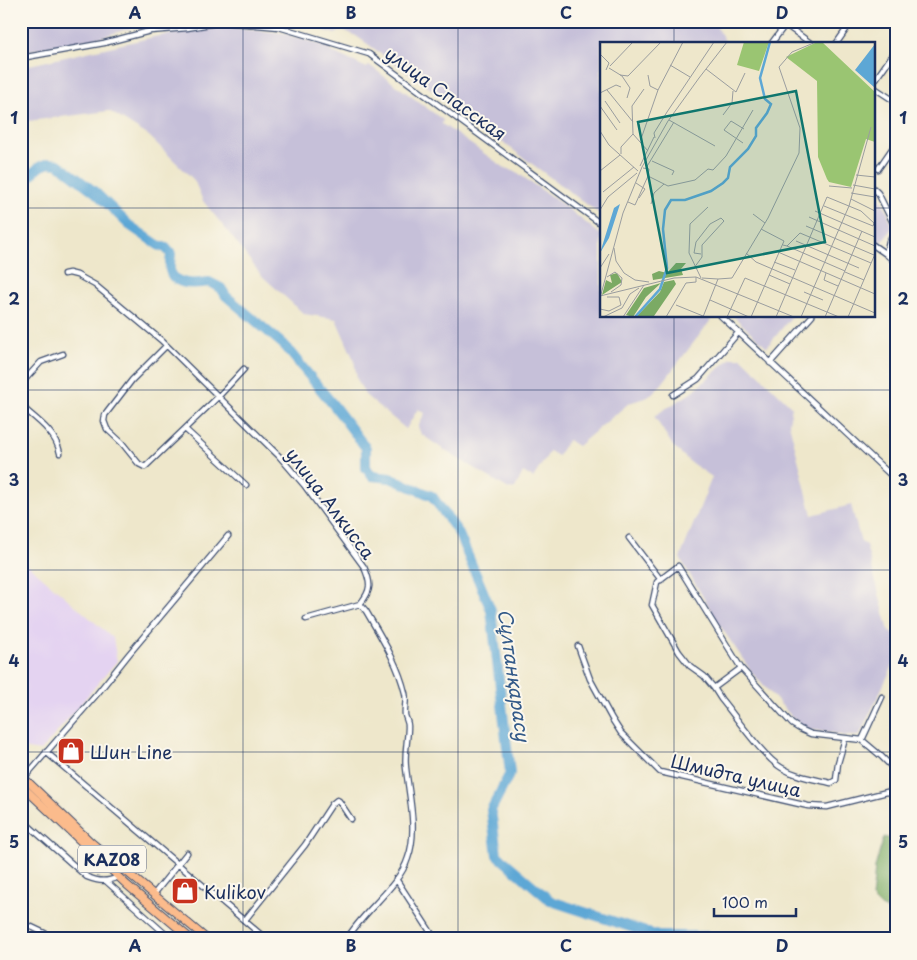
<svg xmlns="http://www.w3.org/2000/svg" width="917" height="960" font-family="'Playpen Sans',sans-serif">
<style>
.built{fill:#e4d3f1}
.industrial{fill:#c6c0d9}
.forest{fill:#7baa64;stroke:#4b6c61}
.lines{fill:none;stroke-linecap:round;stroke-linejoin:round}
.river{stroke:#5da7d5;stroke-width:10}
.street-casing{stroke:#3b4b6e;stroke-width:7}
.primary-casing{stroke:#3b4b6e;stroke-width:9}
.street{stroke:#fff;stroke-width:4.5}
.primary{stroke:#fbbb8c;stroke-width:7}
.grid{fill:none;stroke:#1b2f5e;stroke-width:1;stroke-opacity:0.55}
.labels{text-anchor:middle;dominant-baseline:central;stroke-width:4;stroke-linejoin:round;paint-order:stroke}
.shield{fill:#fbf7ec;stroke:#5e6b89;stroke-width:1}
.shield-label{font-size:16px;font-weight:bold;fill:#1b2f5e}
.street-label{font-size:18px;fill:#1b2f5e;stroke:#fbf7ec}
.poi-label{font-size:18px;fill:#1b2f5e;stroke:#fbf7ec;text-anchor:start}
.water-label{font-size:19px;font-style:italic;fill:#325988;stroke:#fbf7ec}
.inset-river{fill:none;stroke:#5da7d5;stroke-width:2.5}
.inset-road{fill:none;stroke:#9a9d9f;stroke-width:1}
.view{fill:#0f766e;fill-opacity:0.15;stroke:#0f766e;stroke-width:2.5}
.inset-edge{fill:none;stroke:#1b2f5e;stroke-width:2.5}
.neatline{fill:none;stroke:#1b2f5e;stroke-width:2}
.grid-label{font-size:16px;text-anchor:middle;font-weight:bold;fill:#1b2f5e}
</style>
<rect width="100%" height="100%" fill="#fbf7ec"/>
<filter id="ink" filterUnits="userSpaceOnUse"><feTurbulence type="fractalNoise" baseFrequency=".02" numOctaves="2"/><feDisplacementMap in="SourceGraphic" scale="10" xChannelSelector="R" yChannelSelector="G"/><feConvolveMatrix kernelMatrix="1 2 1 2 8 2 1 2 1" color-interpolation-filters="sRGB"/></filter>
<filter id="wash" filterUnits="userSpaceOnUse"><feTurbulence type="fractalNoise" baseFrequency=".0096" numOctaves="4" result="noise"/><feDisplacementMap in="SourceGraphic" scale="20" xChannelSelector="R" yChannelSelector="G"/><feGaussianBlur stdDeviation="1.12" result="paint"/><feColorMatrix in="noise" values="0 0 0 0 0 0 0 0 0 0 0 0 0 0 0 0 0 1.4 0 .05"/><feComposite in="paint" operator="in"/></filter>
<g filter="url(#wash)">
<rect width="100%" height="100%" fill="#eee7cb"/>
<path class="built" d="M21 559 113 638 117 661 41 751 27 749 21 743Z"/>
<path class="industrial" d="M21 21H147L138 26 101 37 21 52Z
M295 21H713L727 44H601V215L431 89 356 36 343 30 335 34Z
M222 27 283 33 291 35V37L300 38 329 48 330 51 367 68 369 65 443 120 442 124 505 168 516 172 566 207 601 235V316H708L711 320 661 385 648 397 629 403 578 446 568 440 558 456 550 451 533 478 523 472 515 488 509 489 447 452 421 434 418 427 425 413 418 409 406 429 365 395 357 379 354 360 336 319 304 314 261 275 229 233 203 201 194 180 149 136 109 111 21 122V67L158 36Z
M873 186 887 210 892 228 880 244 873 239Z
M733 316H792L767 347Z
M731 358H742L792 407 789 423 812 515 851 505 861 542 866 545 889 631 896 636V659L859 736H846L826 731 811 730 802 726 794 719 753 674 719 624 680 558 712 477 690 462 673 446 654 416 691 393Z"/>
<path class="forest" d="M884 837 895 840 896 916 893 913 881 907 872 898 875 867Z"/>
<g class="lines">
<path class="river" d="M21 185 39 167 49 163 58 164 95 192 129 225 158 245 166 248 171 254C171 259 169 265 170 270 174 287 197 284 209 282L221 288 226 296 285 346 335 407 366 448V468L372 476 390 478 432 496 458 532 491 610 510 773 491 810 497 855 551 901 658 936H729L792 939"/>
</g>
</g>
<g filter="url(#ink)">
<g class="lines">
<g class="street-casing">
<path id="street" d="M780 21 812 44
M725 23 726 21
M771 44 788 21
M836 44 852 21
M21 58 104 43 150 31 187 28 222 22 279 27 369 54 601 224
M873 83 896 50
M873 87 896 102
M878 169 896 143
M873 188 878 193 896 229
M873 245 886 254 896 263
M886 254 889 241 896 229
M64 274 69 273 77 275 95 285 161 340 279 456 304 485 364 567C371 583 372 590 360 604
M721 316 896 480
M166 346 132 380 105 415 104 421 107 429 122 443 139 464 145 467 219 396 244 369
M770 363 812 316
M21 384 41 362 63 354
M673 395 698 379 738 333
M21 406C36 419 56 432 60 453
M185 429 246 485
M629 538 661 580
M306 619 360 604
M578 646 590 679 612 719 621 733 660 772 808 806 827 807 887 792 896 793
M714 688 741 668
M845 739 838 763 836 780 831 783C814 779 797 777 782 768 763 757 736 717 721 699L714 688 704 676 690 666 679 652 652 605 657 582 678 566 741 668 792 724 800 729 811 734 862 740 881 756 896 771
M862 740 882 697
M46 752 266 939
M24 778 97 694 129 654 228 536
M21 819 87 877C100 882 106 882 119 877
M396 879 435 939
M107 882 171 939
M154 894 187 853
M245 920 305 845 332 804 337 800 339 801 351 819
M21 922 57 939
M163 939 182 931
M347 939C363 911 399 887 408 858 418 831 409 796 406 768 404 754 408 740 408 726 408 722 406 719 405 715 404 708 407 700 405 693 398 663 381 637 366 611L360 604"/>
</g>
<g class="primary-casing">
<path id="primary" d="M21 775 91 842 207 939
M21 785 127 885 191 939"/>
</g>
<use href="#street" class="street"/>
<use href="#primary" class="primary"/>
</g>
</g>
<path class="grid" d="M243 21V939M458 21V939M674 21V44M21 208H601M873 208H896M674 316V939M21 390H896M21 570H896M21 752H896"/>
<defs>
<g id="shop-square" transform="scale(1.4375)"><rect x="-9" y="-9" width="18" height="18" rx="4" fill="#c8321e" stroke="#fbf7ec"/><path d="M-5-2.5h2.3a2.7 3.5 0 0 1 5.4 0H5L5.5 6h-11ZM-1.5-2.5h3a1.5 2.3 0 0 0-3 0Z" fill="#fff"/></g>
</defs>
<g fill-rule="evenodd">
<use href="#shop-square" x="71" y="751"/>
<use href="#shop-square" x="185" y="891"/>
</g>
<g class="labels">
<rect class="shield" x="78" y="845.5" width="68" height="27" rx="4"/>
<g class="shield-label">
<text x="112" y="859">KAZ08</text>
</g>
<g class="street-label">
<text transform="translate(446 93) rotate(36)">улица Спасская</text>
<text transform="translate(331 503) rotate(53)">улица Алкисса</text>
<text transform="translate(736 775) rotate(13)">Шмидта улица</text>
</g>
<g class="poi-label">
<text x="90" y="751">Шин Line</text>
<text x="204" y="891">Kulikov</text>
</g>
<g class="water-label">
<text transform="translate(515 675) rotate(82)">Сұлтанқарасу</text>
</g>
</g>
<g transform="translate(600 42)">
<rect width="275" height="275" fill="#eee7cb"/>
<path d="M144 0H169L159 29 137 23ZM217 0H222L275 50V100L266 97 251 145 229 140 227 137 218 115 217 39 186 15Z" fill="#9ac572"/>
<path d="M76 221H86L81 227 83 233 53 238 52 232 59 229 67 231ZM17 231 22 240 2 253 6 238 12 241 10 233ZM74 238 76 242 54 274 36 275 60 250 64 240ZM61 241 46 255 33 275 26 273 44 246Z" fill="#7baa64"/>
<path d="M275 2V46L255 28ZM20 162 9 196 0 211 14 166Z" fill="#5da7d5"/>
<path class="inset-river" d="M35 275 60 247 67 226 63 187 65 168 71 158H85L111 149 123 141 128 136 130 125 148 107 156 94V86L167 71 171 62 165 57 160 36 170 0"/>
<path class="inset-road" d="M0 12 9 21 6 28M70 23 90 35M10 24 33 0M9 26 22 34 30 46 27 56M106 27 136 50 145 31M20 33 28 34 61 0M48 33 50 44 58 48M99 36 127 0M7 48 33 80M0 51 16 43 21 45M5 59 20 81M0 64 17 88M123 73 132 61 133 49M69 78 115 104M0 89 9 103 38 129M33 92 32 64 44 47M33 92 48 109M55 96 54 91 67 70 114 0M41 97 58 48 83 0M143 101 124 88 131 79 144 87M21 112V105L33 92M52 119 74 129 72 133M40 124 54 95M43 126 49 127 48 134 68 144 95 138 108 127 113 128 126 114 153 68M46 126 74 80M0 129 20 113M256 133 275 135M36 141 45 147 39 156M253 143 275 147M229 144 252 146M3 150 34 125M251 151 275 155M251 157 275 169M28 160 35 163 48 134M51 162 54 151 64 142M224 164 273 184 274 181M0 168 8 155 37 131M215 169 275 195M153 172 165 181M209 175 275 204M206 184 274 213M196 199 259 226M183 203 187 204 200 191 271 221M187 204 245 229M14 206 16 219 24 231 35 238 49 240M178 210 275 252M146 211 156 220 275 271M174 220 195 228M0 226 9 212M94 226 102 215V203L124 179 121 176 110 182 96 200 94 211 101 212M245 230 264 238M226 231 224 238 238 244M169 233 190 242M7 235 15 230 22 236 21 243 11 250M101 236 89 211 90 182 108 165M102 236 118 237M204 250 223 258M0 254 74 236 96 235 194 275M0 256 23 171 42 125 68 79 99 36M110 258 149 275M76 263 103 274M0 267 9 269 21 263 19 255H7M3 275 22 266 30 252 39 246M23 275 44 243M66 275 86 241 96 240V235M103 275 118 237 132 236 168 176 199 111 200 86 179 25 192 10 216 0M127 275 145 236 239 275M151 275 184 199 161 187M176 275 227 155 261 169 275 182M201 275 249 164 271 85M225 275 262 189M248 275 275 212"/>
<path class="view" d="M196 49 225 200 67 231 38 80Z"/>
<rect width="275" height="275" class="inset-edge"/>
</g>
<rect width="917" height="960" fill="none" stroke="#fbf7ec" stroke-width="55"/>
<path d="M714 908v8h82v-8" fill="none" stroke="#1b2f5e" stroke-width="2.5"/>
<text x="722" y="908" font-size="15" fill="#1b2f5e" stroke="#fbf7ec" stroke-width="4" paint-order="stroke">100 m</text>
<rect x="28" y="28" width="862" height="904" class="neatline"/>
<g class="grid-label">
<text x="135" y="19">A</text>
<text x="351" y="19">B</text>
<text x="566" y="19">C</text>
<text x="782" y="19">D</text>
<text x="14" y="124">1</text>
<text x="903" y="124">1</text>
<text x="14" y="305">2</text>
<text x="903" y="305">2</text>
<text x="14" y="486">3</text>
<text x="903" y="486">3</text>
<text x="14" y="667">4</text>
<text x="903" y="667">4</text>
<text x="14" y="848">5</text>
<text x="903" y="848">5</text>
<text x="135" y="952">A</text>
<text x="351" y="952">B</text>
<text x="566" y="952">C</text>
<text x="782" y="952">D</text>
</g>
</svg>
